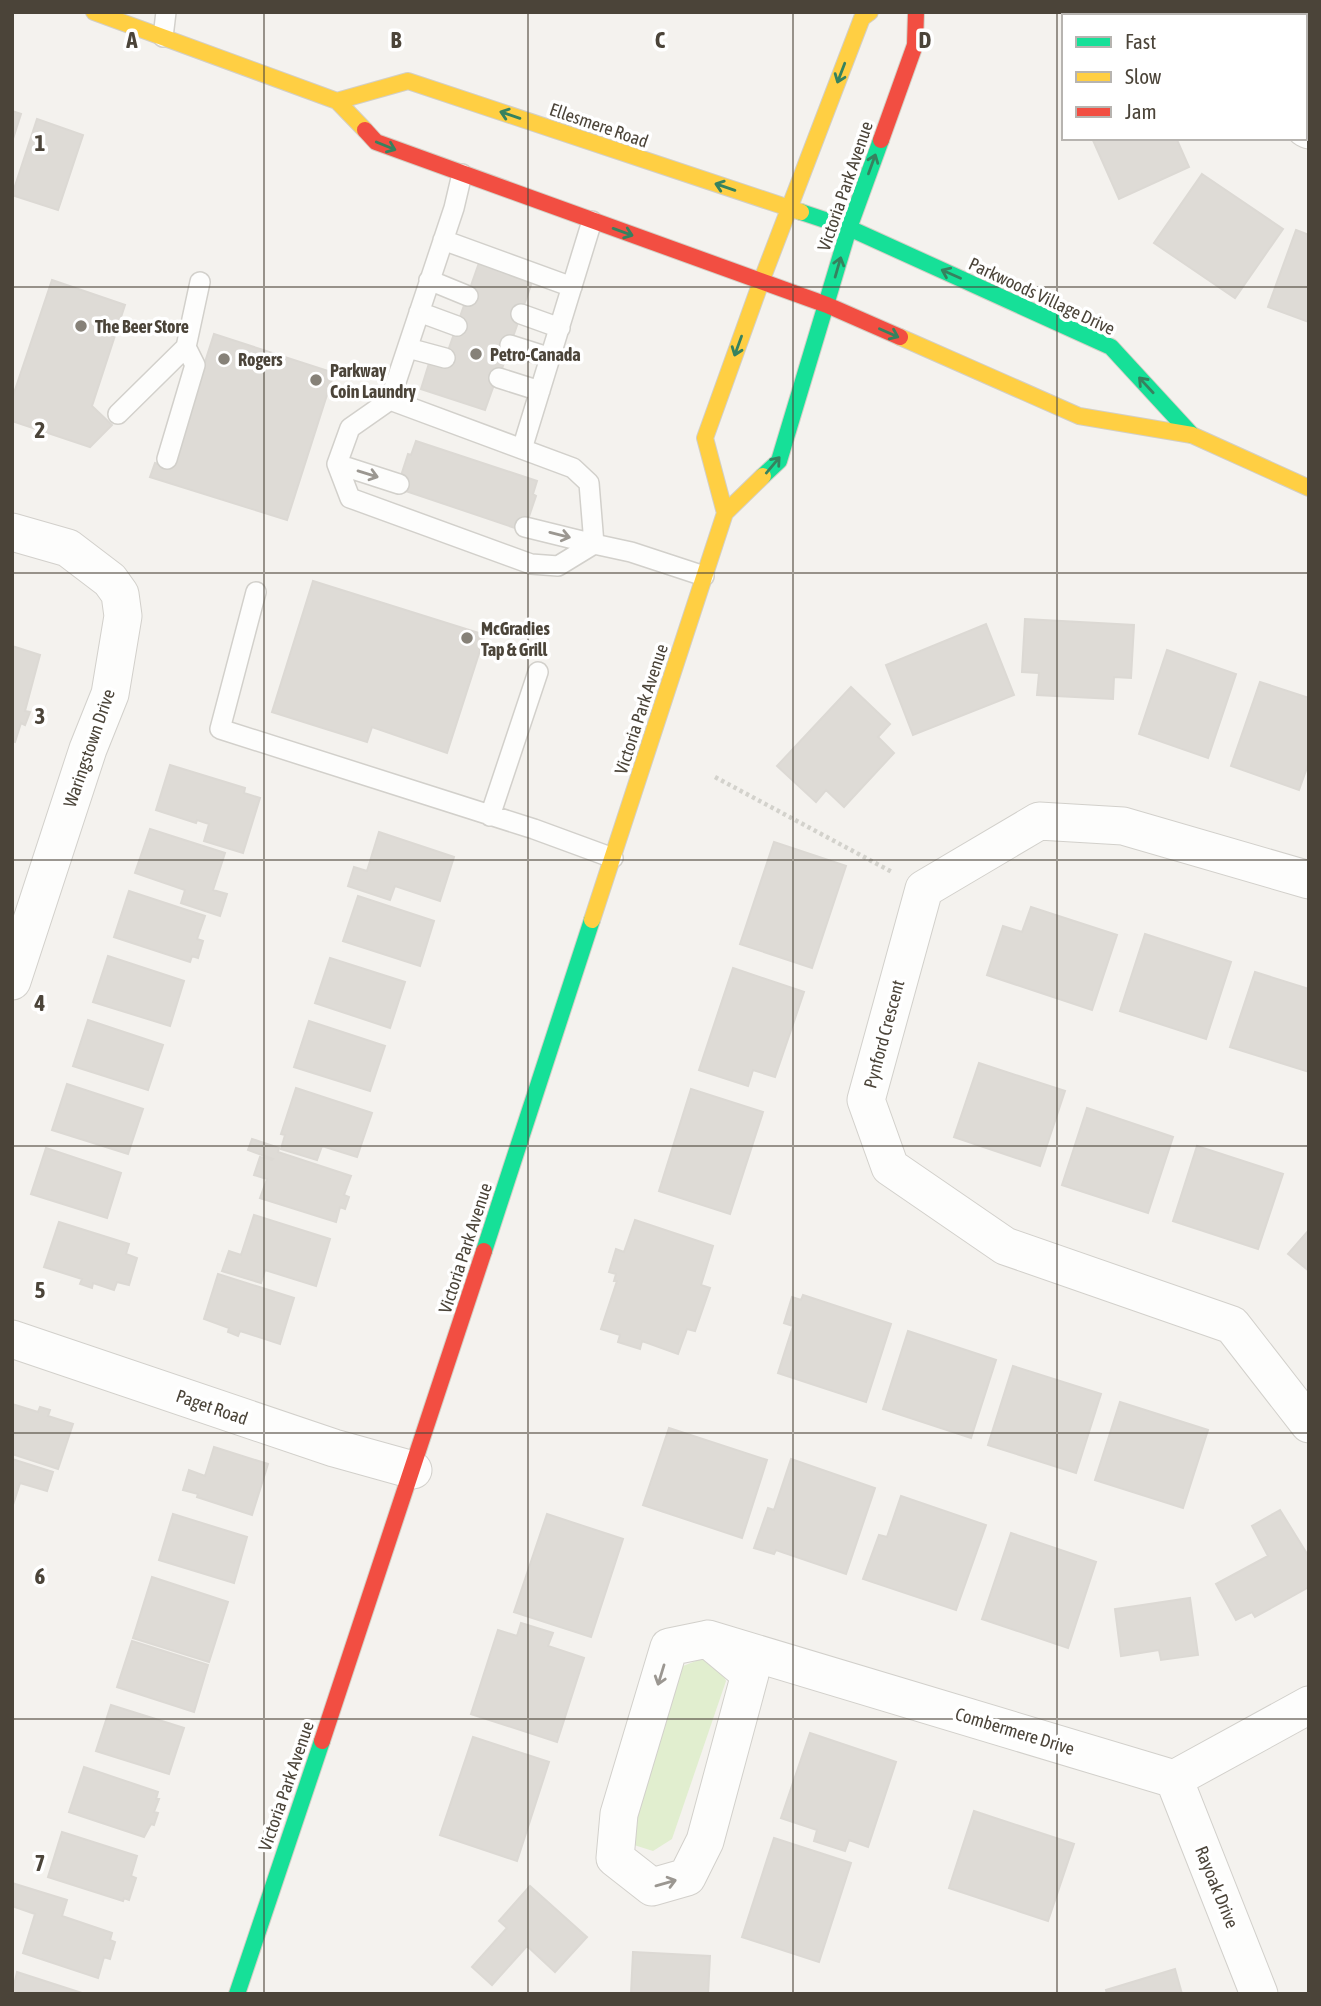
<svg xmlns="http://www.w3.org/2000/svg" width="1321" height="2006" font-family="'Asap Condensed',sans-serif">
<style>
.green{fill:#e1eecf}
.building{fill:#dedbd6;stroke:#dcd9d4;stroke-width:2}
.lines{fill:none;stroke-linecap:round;stroke-linejoin:round}
.lane-casing{stroke:#d2d0cb;stroke-width:22}
.street-casing{stroke:#d2d0cb;stroke-width:39}
.fast-casing{stroke:#d3cfc5;stroke-width:18}
.slow-casing{stroke:#d3cfc5;stroke-width:18}
.jam-casing{stroke:#d3cfc5;stroke-width:18}
.path{stroke:#d3d2cc;stroke-width:4.5;stroke-dasharray:3.5 3.5;stroke-linecap:butt}
.lane{stroke:#fdfdfc;stroke-width:19}
.street{stroke:#fdfdfc;stroke-width:37}
.fast{stroke:#16e098;stroke-width:16}
.slow{stroke:#ffcf43;stroke-width:16}
.jam{stroke:#f24e42;stroke-width:16}
.oneway{stroke:#36825f}
.oneway2{stroke:#9b9791}
.grid{fill:none;stroke:#4b4439;stroke-width:2;stroke-opacity:0.55}
.poi-dot{fill:#868178;stroke:#fff;stroke-width:2.5}
.labels{text-anchor:middle;dominant-baseline:central;stroke-width:7;stroke-linejoin:round;paint-order:stroke}
.street-label{font-size:18px;fill:#4b4439;stroke:#fff}
.poi-label{font-size:18px;font-weight:bold;fill:#4b4439;stroke:#fff;text-anchor:start}
.grid-label{font-size:23px;text-anchor:middle;font-weight:bold;fill:#4b4439;stroke:#fff;stroke-width:7;stroke-linejoin:round;paint-order:stroke}
</style>
<rect width="100%" height="100%" fill="#f4f2ee"/>
<path class="green" d="M701 1659 719 1665 726 1681 672 1839 653 1851 634 1845 626 1828 683 1666Z"/>
<path class="building" d="M1075 12H1159L1158 16H1074Z
M12 111 21 114 12 142Z
M37 119 83 135 58 210 12 195Z
M1092 138H1181L1177 140 1189 167 1119 199Z
M1202 174 1283 229 1235 298 1154 243Z
M1296 230 1309 235V322L1268 307Z
M480 260 533 279 497 383 495 382 485 410 421 389 430 360 443 365Z
M52 280 125 305 92 406 112 425 90 447 12 421V399Z
M214 334 334 373 287 520 150 477 155 463 171 468Z
M416 441 537 481 533 494 536 496 524 531 397 488 408 454 411 455Z
M313 581 485 635 447 753 372 727 367 742 272 712Z
M1025 619 1134 625 1131 678 1114 677 1113 699 1037 695 1039 673 1022 672Z
M986 624 1014 695 913 735 886 665Z
M12 646 40 655 25 711 30 712 25 725 21 723 15 742 12 741Z
M1167 650 1236 674 1208 758 1139 734Z
M1260 682 1309 698V762L1299 790 1231 766Z
M851 687 890 724 878 737 894 753 844 807 826 790 816 802 777 766Z
M170 765 245 788 244 793 260 798 243 853 204 841 209 824 197 820 196 823 156 810Z
M150 829 225 853 213 890 227 894 220 916 181 903 185 890 135 873Z
M379 832 454 857 440 901 395 886 390 900 348 886 354 867 367 871Z
M774 842 846 866 812 968 740 944Z
M129 891 205 916 197 939 203 941 198 958 192 956 190 962 114 937Z
M358 896 434 921 420 966 343 941Z
M1031 907 1117 935 1092 1010 987 975 1003 926 1022 932Z
M1145 934 1231 962 1206 1039 1120 1011Z
M108 956 184 981 170 1026 93 1002Z
M330 958 405 982 390 1028 315 1003Z
M733 968 804 992 775 1077 753 1070 748 1086 699 1070Z
M1255 972 1309 989V1072L1230 1047Z
M88 1020 163 1045 148 1090 73 1066Z
M309 1021 385 1046 370 1091 294 1067Z
M979 1063 1065 1091 1040 1166 954 1137Z
M67 1084 143 1109 128 1154 52 1130Z
M296 1088 372 1113 357 1157 322 1146 317 1160 281 1149 285 1135 281 1134Z
M691 1089 763 1112 730 1214 659 1191Z
M1087 1108 1173 1137 1148 1213 1062 1185Z
M252 1139 279 1148 278 1152 351 1176 344 1195 349 1197 345 1209 340 1207 336 1222 260 1198 267 1179 254 1175 260 1157 272 1160 273 1159 248 1150Z
M1197 1146 1283 1174 1258 1249 1173 1221Z
M46 1148 121 1173 107 1218 31 1194Z
M254 1215 330 1239 316 1286 265 1270 261 1283 222 1271 229 1251 241 1255Z
M635 1220 713 1246 701 1285 710 1288 695 1331 687 1329 678 1354 642 1341 640 1349 618 1342 620 1335 601 1329 617 1281H614L616 1274 609 1272 616 1249 624 1252Z
M59 1222 129 1244 126 1254 137 1258 129 1285 117 1282 114 1290 93 1283 92 1288 80 1284 82 1279 44 1267Z
M1309 1230V1271L1288 1254Z
M218 1274 294 1298 280 1344 240 1331 238 1336 228 1332 229 1328 204 1319Z
M803 1295 891 1324 866 1402 778 1373 793 1326 784 1323 792 1297 801 1300Z
M908 1331 996 1360 971 1438 883 1409Z
M1013 1366 1101 1394 1076 1473 988 1445Z
M1120 1402 1208 1430 1183 1508 1095 1480Z
M12 1404 38 1412 40 1407 50 1410 48 1416 73 1424 58 1469 12 1454Z
M669 1428 767 1460 742 1538 643 1505Z
M214 1447 268 1464 252 1515 197 1497 198 1494 183 1490 189 1470 205 1476Z
M12 1459 53 1472 47 1491 20 1483 12 1508Z
M791 1459 875 1488 846 1574 776 1550 774 1554 754 1548 768 1508 774 1510Z
M901 1496 986 1525 956 1610 863 1579 879 1535 887 1537Z
M1280 1510 1309 1557V1587L1255 1617 1252 1612 1236 1620 1216 1584 1268 1556 1252 1526Z
M173 1514 247 1537 234 1583 159 1560Z
M547 1514 623 1539 591 1637 514 1612Z
M1011 1533 1096 1562 1068 1648 982 1619Z
M152 1577 228 1602 209 1662 133 1638Z
M1190 1598 1198 1655 1161 1660 1159 1650 1121 1656 1115 1609Z
M521 1623 553 1633 548 1646 584 1658 557 1742 471 1714 498 1630 517 1636Z
M132 1641 208 1665 194 1712 117 1687Z
M111 1705 184 1728 169 1774 96 1751Z
M810 1733 896 1762 868 1847 849 1840 845 1851 814 1841 817 1830 781 1818Z
M473 1737 549 1762 517 1861 440 1835Z
M84 1767 158 1792 156 1799H159L154 1812 158 1813 154 1825 151 1824 144 1837 69 1812Z
M974 1811 1074 1844 1048 1921 949 1888Z
M62 1832 137 1856 131 1876 136 1878 129 1900 124 1898 123 1901 48 1877Z
M774 1838 851 1863 819 1962 742 1937Z
M12 1883 67 1900 62 1916 112 1933 110 1940 115 1942 110 1959 104 1957 98 1978 23 1953 35 1914 12 1906Z
M530 1886 587 1937 555 1972 527 1946 492 1985 472 1967 507 1928 499 1921Z
M633 1952 710 1956 708 1994H631Z
M1175 1969 1182 1994H1107L1106 1990Z
M17 1972 85 1994H12Z"/>
<g class="lines">
<g class="lane-casing">
<path id="lane" d="M163 37 166 12
M462 174 454 208 390 400 573 468 589 483 594 544 631 552 704 576
M443 240 572 287
M429 280 468 296
M419 312 457 326
M521 314 560 328
M510 345 551 358
M408 348 445 358
M499 378 540 391
M390 400 350 428 337 464 350 498 531 564 558 566 594 544
M118 414 186 347 200 282
M522 449 592 221
M167 459 195 365 186 347
M337 464 399 484
M525 527 594 544
M256 592 220 729 534 829 613 858
M490 816 538 672"/>
</g>
<g class="street-casing">
<path id="street" d="M1255 16 1256 12
M1305 128 1309 130
M12 532 68 548 110 580 120 594 123 616 110 694 88 749 12 981
M1309 880 1123 826 1039 821 924 889 866 1100 890 1167 1005 1246 1232 1325 1309 1424
M12 1339 334 1448 413 1470
M708 1639 750 1674 705 1841 687 1877 652 1887 615 1858 619 1814 669 1647 708 1639 1174 1779 1309 1705
M1174 1779 1259 1994"/>
</g>
<g class="fast-casing">
<path id="fast" d="M801 212 849 228 1111 347 1192 435
M763 476 779 461 849 228 881 140
M484 1251 592 920
M237 1994 322 1741"/>
</g>
<g class="slow-casing">
<path id="slow" d="M94 12 337 101 365 130
M337 101 408 81 801 212
M900 337 1079 416 1192 435 1309 488
M725 513 705 438 761 282 862 18 870 12
M592 920 725 513 763 476"/>
</g>
<g class="jam-casing">
<path id="jam" d="M365 130 376 142 827 305 900 337
M881 140 915 45 916 12
M322 1741 484 1251"/>
</g>
<path class="path" d="M715 777 892 872"/>
<use href="#lane" class="lane"/>
<use href="#street" class="street"/>
<use href="#fast" class="fast"/>
<use href="#slow" class="slow"/>
<use href="#jam" class="jam"/>
</g>
<defs><path id="oneway-shaft" d="M-6 0H5M1.5-3L5.5 0L1.5 3" fill="none" stroke-width="1.6" stroke-linecap="round" stroke-linejoin="round" transform="scale(1.75)"/></defs>
<g class="oneway">
<use href="#oneway-shaft" transform="translate(841 73) rotate(111)"/>
<use href="#oneway-shaft" transform="translate(510 115) rotate(-161)"/>
<use href="#oneway-shaft" transform="translate(386 146) rotate(22)"/>
<use href="#oneway-shaft" transform="translate(872 164) rotate(-70)"/>
<use href="#oneway-shaft" transform="translate(725 187) rotate(-161)"/>
<use href="#oneway-shaft" transform="translate(623 232) rotate(20)"/>
<use href="#oneway-shaft" transform="translate(838 267) rotate(-74)"/>
<use href="#oneway-shaft" transform="translate(951 274) rotate(-156)"/>
<use href="#oneway-shaft" transform="translate(889 333) rotate(24)"/>
<use href="#oneway-shaft" transform="translate(738 346) rotate(110)"/>
<use href="#oneway-shaft" transform="translate(1146 385) rotate(-133)"/>
<use href="#oneway-shaft" transform="translate(773 465) rotate(-50)"/>
</g>
<g class="oneway2">
<use href="#oneway-shaft" transform="translate(368 474) rotate(17)"/>
<use href="#oneway-shaft" transform="translate(560 535) rotate(14)"/>
<use href="#oneway-shaft" transform="translate(661 1675) rotate(107)"/>
<use href="#oneway-shaft" transform="translate(666 1883) rotate(-16)"/>
</g>
<path class="grid" d="M264 12V1994M528 12V1994M793 12V1994M1057 12V1994M12 287H1309M12 573H1309M12 860H1309M12 1146H1309M12 1433H1309M12 1719H1309"/>
<g class="poi-dot">
<circle cx="81" cy="326" r="7"/>
<circle cx="476" cy="354" r="7"/>
<circle cx="224" cy="359" r="7"/>
<circle cx="316" cy="380" r="7"/>
<circle cx="467" cy="638" r="7"/>
</g>
<g class="labels">
<g class="street-label">
<text transform="translate(599 125) rotate(19)">Ellesmere Road</text>
<text transform="translate(845 186) rotate(-71)">Victoria Park Avenue</text>
<text transform="translate(1042 296) rotate(25)">Parkwoods Village Drive</text>
<text transform="translate(641 709) rotate(-72)">Victoria Park Avenue</text>
<text transform="translate(89 748) rotate(-71)">Waringstown Drive</text>
<text transform="translate(884 1034) rotate(-75)">Pynford Crescent</text>
<text transform="translate(465 1248) rotate(-72)">Victoria Park Avenue</text>
<text transform="translate(212 1407) rotate(19)">Paget Road</text>
<text transform="translate(1015 1731) rotate(17)">Combermere Drive</text>
<text transform="translate(286 1786) rotate(-71)">Victoria Park Avenue</text>
<text transform="translate(1217 1887) rotate(68)">Rayoak Drive</text>
</g>
<g class="poi-label">
<text x="95" y="326">The Beer Store</text>
<text x="490" y="354">Petro-Canada</text>
<text x="238" y="359">Rogers</text>
<text x="330" y="370">Parkway<tspan x="330" dy="21">Coin Laundry</tspan></text>
<text x="481" y="628">McGradies<tspan x="481" dy="21">Tap &amp; Grill</tspan></text>
</g>
</g>
<g class="grid-label">
<text x="132" y="48">A</text>
<text x="396" y="48">B</text>
<text x="660" y="48">C</text>
<text x="925" y="48">D</text>
<text x="40" y="151">1</text>
<text x="40" y="438">2</text>
<text x="40" y="724">3</text>
<text x="40" y="1011">4</text>
<text x="40" y="1298">5</text>
<text x="40" y="1584">6</text>
<text x="40" y="1871">7</text>
</g>
<rect width="1321" height="2006" fill="none" stroke="#4b4439" stroke-width="28"/>
<rect x="1062" y="14" width="245" height="126" fill="#ffffff" stroke="#b7b4b0" stroke-width="2"/>
<rect x="1076" y="37" width="35" height="10" fill="#16e098" stroke="#b7b4b0" stroke-width="2"/>
<text x="1125" y="49" font-size="21" fill="#4b4439">Fast</text>
<rect x="1076" y="72" width="35" height="10" fill="#ffcf43" stroke="#b7b4b0" stroke-width="2"/>
<text x="1125" y="84" font-size="21" fill="#4b4439">Slow</text>
<rect x="1076" y="107" width="35" height="10" fill="#f24e42" stroke="#b7b4b0" stroke-width="2"/>
<text x="1125" y="119" font-size="21" fill="#4b4439">Jam</text>
</svg>
